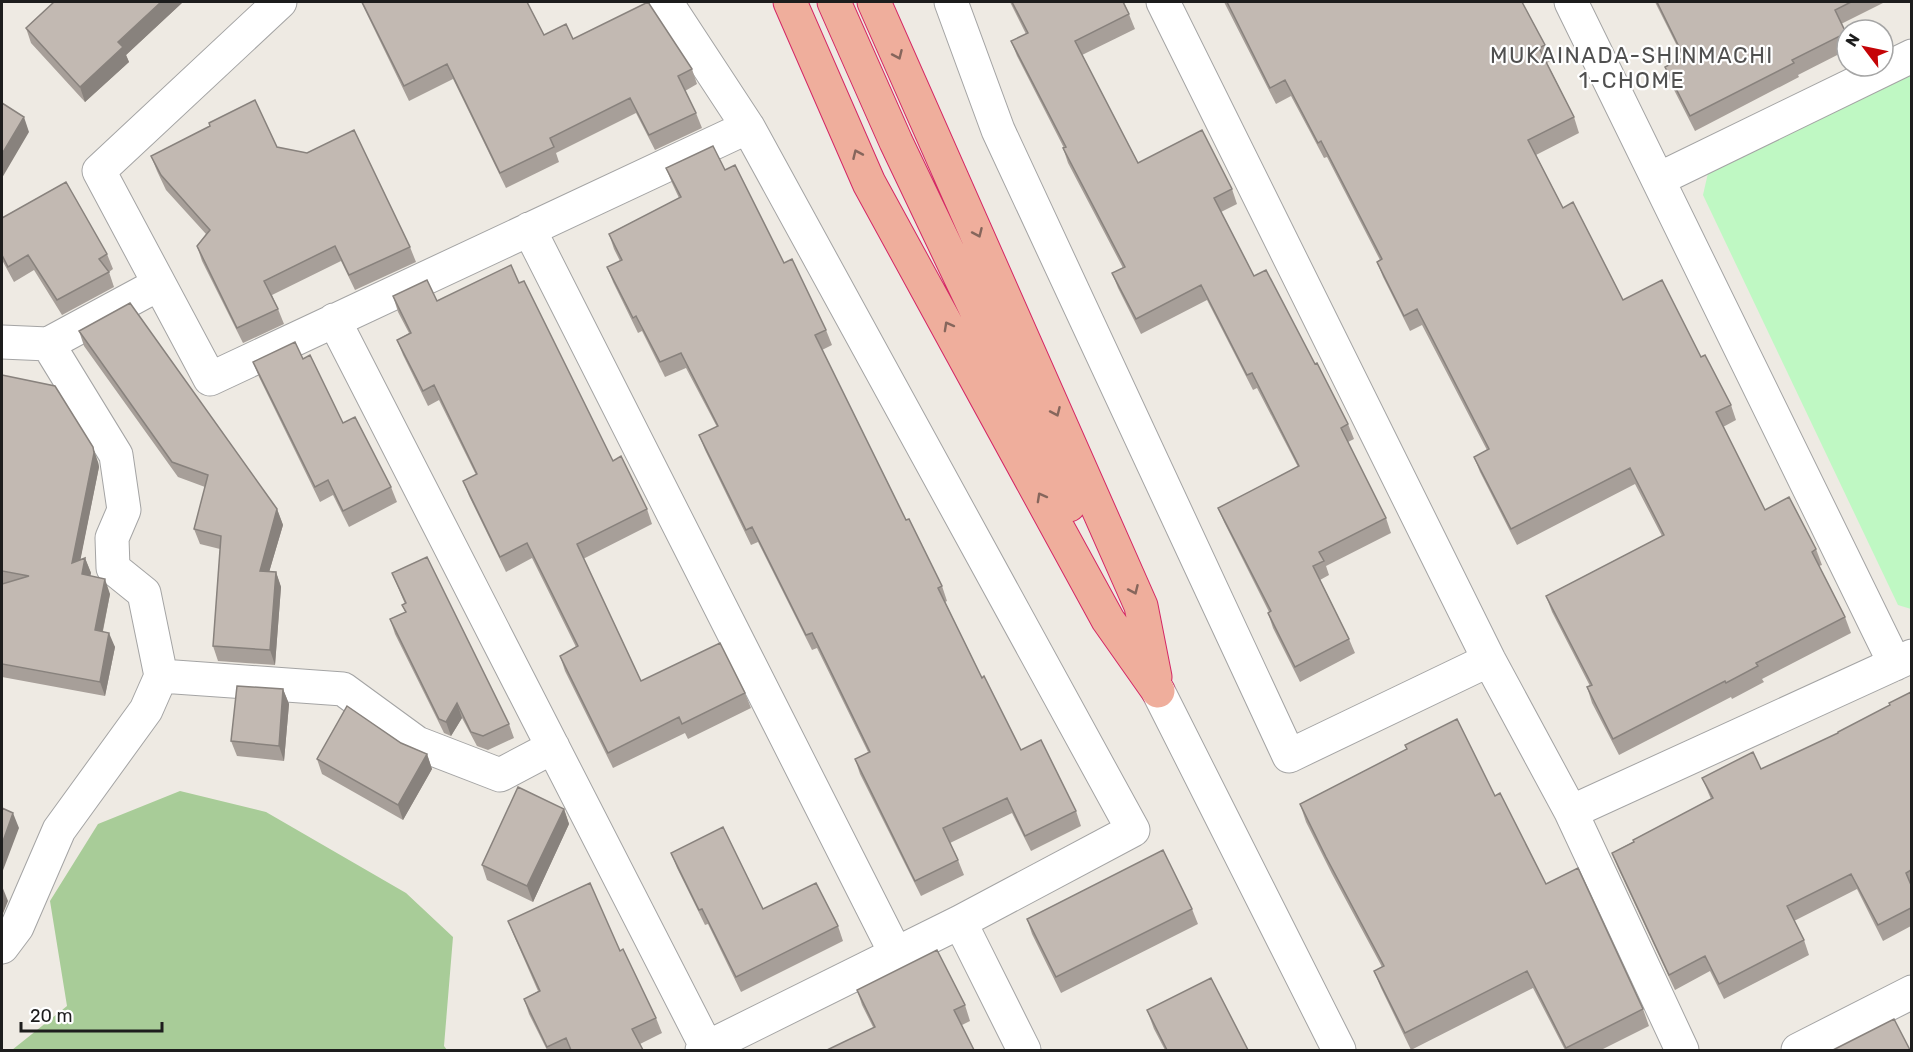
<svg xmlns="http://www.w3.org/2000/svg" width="1913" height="1052" font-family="Rubik,sans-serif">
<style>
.forest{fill:#a8cc98}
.park{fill:#bff8c3}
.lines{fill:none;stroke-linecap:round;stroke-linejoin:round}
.minor-casing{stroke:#a4a4a4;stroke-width:35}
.tertiary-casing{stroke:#a4a4a4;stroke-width:35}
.trunk-casing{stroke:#d42765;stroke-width:35}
.minor{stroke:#fff;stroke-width:33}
.tertiary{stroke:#fff;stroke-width:33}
.trunk{stroke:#efae9c;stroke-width:33}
.wall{fill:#a79f99}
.shaded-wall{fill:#88827d}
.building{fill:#c2b9b2;stroke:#88827d;stroke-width:1.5}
.oneway{stroke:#86665c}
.labels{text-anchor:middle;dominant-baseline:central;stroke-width:4.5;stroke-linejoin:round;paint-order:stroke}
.neighbourhood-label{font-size:22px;letter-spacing:1.5px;fill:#505050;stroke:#fff}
</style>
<rect width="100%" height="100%" fill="#eeeae3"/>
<path class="forest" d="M180 791 266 812 406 893 453 937 444 1046 447 1050H12L67 1006 50 901 98 824Z"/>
<path class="park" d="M1911 71V609L1898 605 1703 195 1708 173Z"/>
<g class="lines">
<g class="minor-casing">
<path id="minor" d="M280 2 99 171 210 379 748 127
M666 2 748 127 1133 830 960 922 702 1050
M951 2 998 130 1289 756 1489 660
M1163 2 1489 660 1571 812 1682 1050
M1571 2 1895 664
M1659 179 1912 56
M529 229 896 954
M334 320 708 1050
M2 342 48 344 159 284
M161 676 343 689 417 743 500 775 553 747
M1571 812 1912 656
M960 922 1024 1050
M2 947 17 927 59 830 146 710 161 676 144 593 113 568 112 538 124 510 116 455 48 344
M1798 1050 1912 992"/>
</g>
<g class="tertiary-casing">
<path id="tertiary" d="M1158 691 1339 1050"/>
</g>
<g class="trunk-casing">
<path id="trunk" d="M790 2 869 183 1108 620 1158 691
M834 2 896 142 1069 505
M874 2 1141 606 1155 677"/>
</g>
<use href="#minor" class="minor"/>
<use href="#tertiary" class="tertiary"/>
<use href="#trunk" class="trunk"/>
</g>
<path class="wall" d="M54 2H183L126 55 129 62 85 102 31 43 26 28Z
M361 2H527L544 35 573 39 692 69 697 84 685 91 696 113 702 128 655 150 636 113 556 153 559 162 506 188 453 79 409 101Z
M1010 2H1125H1124L1135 29 1082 55 1138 163 1232 189 1237 204 1221 212 1254 276 1315 364 1348 424 1354 439 1348 442 1386 518 1391 533 1326 566 1329 575 1320 580 1349 639 1355 653 1300 682 1273 628 1268 613 1269 612 1224 522 1218 508 1298 467 1257 388 1253 390 1207 300 1141 334 1118 288 1112 273 1123 268 1068 163 1063 148H1064L1017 56 1011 41 1026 34Z
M1224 2H1522L1545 45 1550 61 1547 63 1574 117 1579 133 1536 155 1563 208 1623 300 1701 357 1731 405 1736 420 1723 427 1765 510 1816 549 1822 565 1819 566 1845 617 1851 633 1762 679 1764 682 1732 699 1731 697 1619 755 1592 703 1587 687 1590 686 1552 612 1546 596 1662 536 1635 484 1517 545 1480 472 1474 457 1487 450 1422 325 1410 331 1383 277 1377 262 1380 260 1327 157 1324 158 1291 96 1276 104Z
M1655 2H1885L1841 24 1847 37V50L1798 75 1799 77 1695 131 1670 82 1665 67 1683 58Z
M277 147 410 247 416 262 355 290 341 261 272 295 278 309 284 324 243 343 202 261 197 246 206 234 166 190 157 171 151 156Z
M666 168 725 170 826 330 832 345 822 350 906 520 942 586 947 601 945 602 982 678 1021 750 1076 811 1081 826 1031 851 1012 813 950 843 958 860 964 875 921 896 860 774 855 759 868 752 817 648 812 650 758 542 751 545 705 450 699 435 717 427 686 368 665 377 642 331 638 333 613 282 607 267 620 261 614 249 609 234 679 198 672 183Z
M2 218 107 254 113 269 109 272 114 287 62 315 34 270 14 282 2 260Z
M519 283 613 461 647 509 652 524 583 559 641 681 745 693 751 708 688 739 685 733 613 768 565 671 560 656 576 647 532 558 506 572 469 496 463 481 476 475 439 400 428 406 403 355 397 340 409 333 398 312 393 296 437 301Z
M79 331 277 509 283 525 269 572H276L281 587 275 665 218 661 213 646 220 549 200 544 194 529 205 487 178 477 84 346Z
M303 359 343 423 391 487 397 502 349 527 333 495 320 502 259 377 253 362Z
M2 375 98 462 99 467 80 560 85 558 91 573 90 576 110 594 103 631 115 647 105 696 2 677Z
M392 573 509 724 514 738 488 750 477 746 462 718 451 736 444 733 395 634 390 619 405 612 402 605 405 604Z
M283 689 289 704 284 761 237 756 231 741Z
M1911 692V926L1883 941 1857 889 1794 921 1804 940 1809 955 1724 999 1710 971 1675 990 1618 868 1612 853 1711 799 1702 778 1761 769 1838 734 1890 705Z
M401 743 427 754 432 769 403 820 322 774 317 759Z
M1405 745 1495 796 1546 884 1643 1009 1649 1026 1601 1050H1565L1533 988 1411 1050 1381 988 1374 971 1382 967 1332 874 1306 822 1300 804 1407 749Z
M564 809 569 824 533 902 487 880 482 865Z
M671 853 763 909 838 926 843 941 741 992 708 924 705 925 677 868Z
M1192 909 1198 924 1061 993 1032 934 1027 919Z
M508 921 620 951 656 1018 662 1033 640 1044 643 1050H547L529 1014 524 999 538 991 514 936Z
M857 990 965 1005 970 1021 962 1025 873 1027 862 1005Z
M1147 1010 1248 1050H1165L1154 1029Z"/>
<path class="shaded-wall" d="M161 2H183L126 55 129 62 85 102 80 87 118 42Z
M24 117 29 132 2 178V154Z
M93 447 98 462 99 467 77 577 72 563Z
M277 509 283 525 265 586 260 571Z
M85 558 91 573 87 589 82 574Z
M276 572 281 587 275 665 270 650Z
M105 579 110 594 100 644 95 630Z
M109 633 115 647 105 696 100 682Z
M283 689 289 704 284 761 279 746Z
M457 703 462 718 451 736 446 722Z
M427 754 432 769 403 820 398 805Z
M564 809 569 824 533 902 527 886Z
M13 813 19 828 2 873V844Z
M2 886 8 901 2 916Z"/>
<path class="building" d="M54 2H161L118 42 123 47 80 87 26 28Z
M362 2H527L544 35 566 24 573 39 648 2 692 69 678 76 696 113 649 135 630 98 550 138 554 147 500 173 447 64 404 86Z
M1012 2H1123L1129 14 1075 41 1138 163 1202 130 1232 189 1214 198 1254 276 1266 270 1315 364 1317 363 1348 424 1341 428 1386 518 1319 552 1324 561 1313 566 1349 639 1295 667 1268 613 1271 611 1218 508 1299 466 1252 373 1247 375 1201 285 1136 319 1112 273 1125 267 1063 148 1066 147 1011 41 1028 33Z
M1227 2H1522L1545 45 1539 48 1574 117 1528 140 1563 208 1573 202 1623 300 1662 280 1701 357 1705 355 1731 405 1716 412 1765 510 1789 497 1816 549 1812 552 1845 617 1756 663 1758 666 1726 683 1725 681 1613 739 1587 687 1592 685 1546 596 1664 535 1630 468 1511 529 1474 457 1489 449 1417 309 1404 316 1377 262 1382 259 1321 141 1318 143 1285 80 1270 88Z
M1657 2H1851L1835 10 1846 33 1792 60 1794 63 1690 116 1665 67 1684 57Z
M255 100 277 147 307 153 354 130 410 247 349 275 335 246 264 281 278 309 237 328 197 246 210 230 161 175 151 156 210 126 209 123Z
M2 103 24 117 2 154Z
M713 146 725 170 735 165 784 263 792 259 826 330 815 335 906 520 909 519 942 586 938 588 982 678 984 676 1021 750 1041 740 1076 811 1025 836 1007 798 943 828 958 860 915 881 855 759 870 752 812 633 806 635 752 527 746 530 699 435 718 426 681 353 660 362 636 316 633 318 607 267 622 260 609 234 681 197 666 168Z
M66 182 107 254 99 259 109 272 57 300 28 255 8 267 2 255V218Z
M511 265 519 283 524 281 613 461 621 456 647 509 577 544 641 681 720 643 745 693 682 724 679 717 608 753 560 656 578 646 527 543 500 557 463 481 477 474 434 385 423 391 397 340 411 333 393 296 427 280 437 301Z
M130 303 277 509 260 571 276 572 270 650 213 646 221 536 194 529 208 475 172 462 79 331Z
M295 342 303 359 310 355 343 423 355 417 391 487 343 511 328 480 315 487 253 362Z
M2 375 55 386 93 447 94 453 72 563 85 558 82 574 105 579 95 630 109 633 100 682 2 664V584L29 576 2 571Z
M427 557 509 724 483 736 471 732 457 703 446 722 439 719 390 619 406 612 402 605 406 603 392 573Z
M237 686 283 689 279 746 231 741Z
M1911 692V870L1906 873 1911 885V908L1878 925 1851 874 1787 906 1804 940 1719 984 1705 956 1669 975 1612 853 1634 842 1633 840 1713 798 1702 778 1753 752 1761 769 1838 733V732L1890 705 1889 703Z
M347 706 401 743 427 754 398 805 317 759Z
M1457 719 1495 796 1500 793 1546 884 1578 868 1643 1009 1566 1048 1527 971 1405 1033 1374 971 1384 966 1326 857 1300 804 1407 749 1405 745Z
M518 787 564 809 527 886 482 865Z
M2 808 13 813 2 844Z
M723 827 763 909 816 883 838 926 736 977 702 909 699 910 671 853Z
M1163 850 1192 909 1056 977 1027 919Z
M590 883 620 951 623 949 656 1018 632 1029 643 1050H571L566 1038 547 1047 524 999 540 991 508 921Z
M937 950 965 1005 954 1010 974 1050H827L875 1027 857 990Z
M1211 978 1248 1050H1167L1147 1010Z
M1894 1019 1910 1050H1833Z"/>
<defs><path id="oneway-chevron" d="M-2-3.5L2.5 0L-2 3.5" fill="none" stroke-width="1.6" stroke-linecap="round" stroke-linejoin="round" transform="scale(1.5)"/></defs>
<g class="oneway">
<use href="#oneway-chevron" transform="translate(898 55) rotate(66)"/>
<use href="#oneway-chevron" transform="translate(857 154) rotate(-114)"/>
<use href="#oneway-chevron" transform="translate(978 233) rotate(66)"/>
<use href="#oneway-chevron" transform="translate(948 326) rotate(-119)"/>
<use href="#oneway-chevron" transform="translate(1056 412) rotate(66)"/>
<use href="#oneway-chevron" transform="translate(1041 497) rotate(-119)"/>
<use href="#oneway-chevron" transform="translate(1134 590) rotate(66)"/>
</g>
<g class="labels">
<g class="neighbourhood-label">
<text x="1632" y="55">MUKAINADA-SHINMACHI<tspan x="1632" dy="25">1-CHOME</tspan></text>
</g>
</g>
<rect width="1913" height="1052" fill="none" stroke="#1d1d1d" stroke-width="6"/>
<g transform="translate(1865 48) rotate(302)"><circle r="28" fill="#ffffff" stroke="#a5a5a5" stroke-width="1.5"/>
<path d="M0-4.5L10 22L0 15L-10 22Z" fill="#c50407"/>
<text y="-9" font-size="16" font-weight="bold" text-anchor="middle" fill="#1d1d1d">N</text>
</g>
<path d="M21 1022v9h141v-9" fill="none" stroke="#1d1d1d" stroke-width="3"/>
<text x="30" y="1022" font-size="18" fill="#1d1d1d" stroke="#ffffff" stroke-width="4.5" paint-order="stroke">20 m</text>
</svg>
